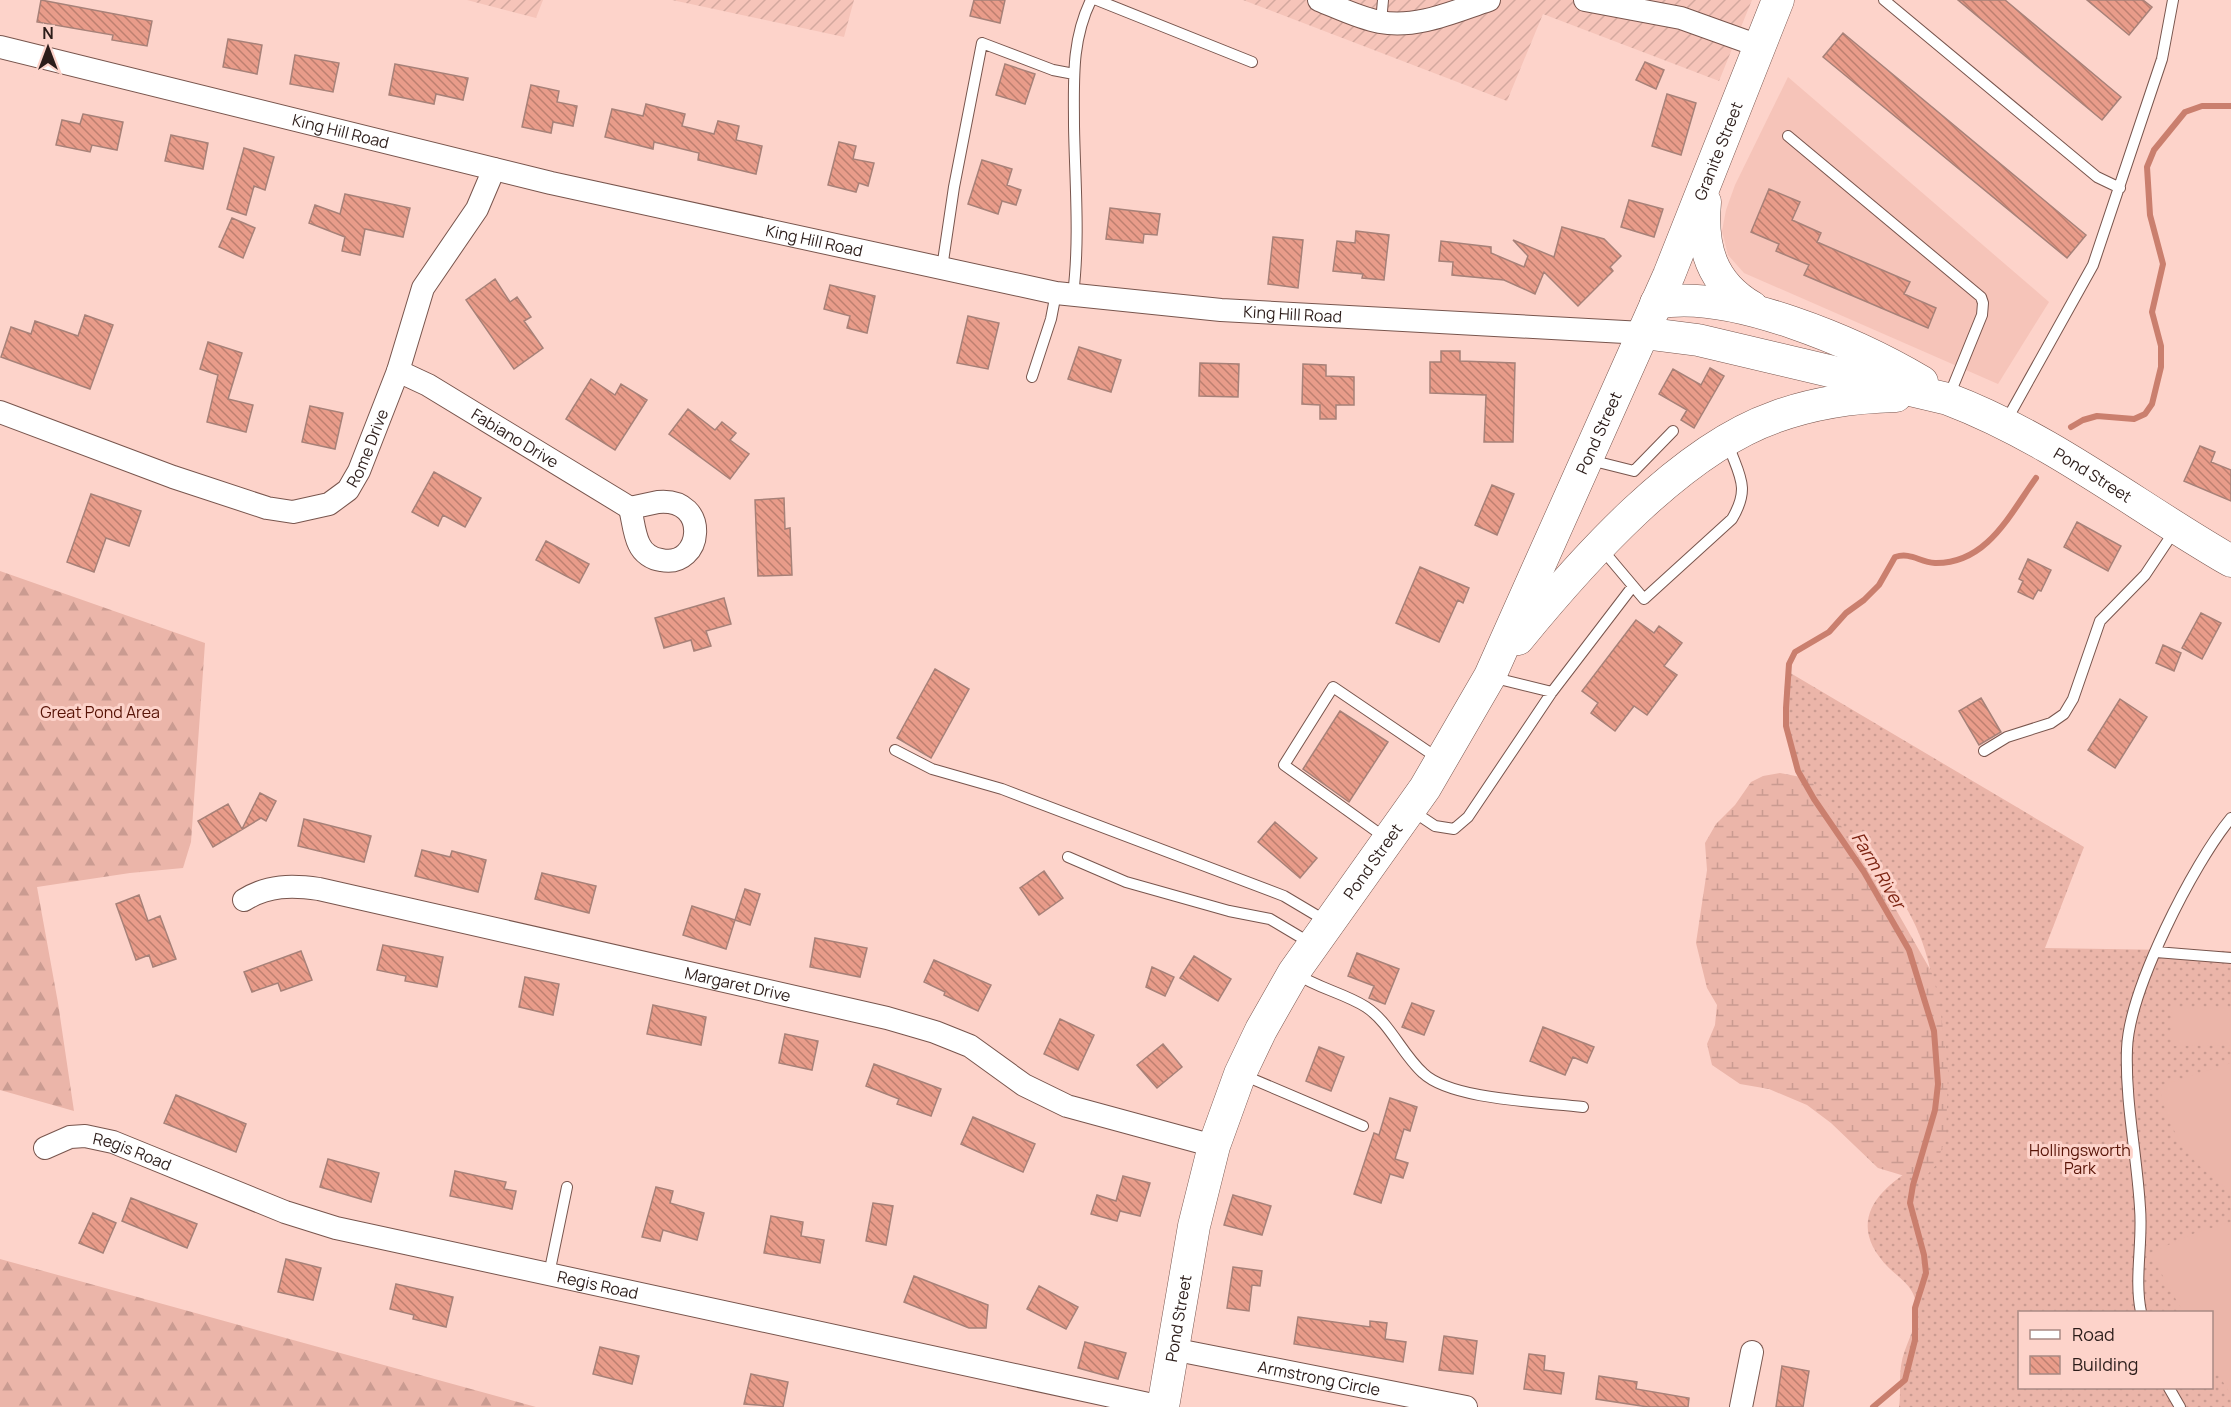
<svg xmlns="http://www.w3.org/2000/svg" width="2231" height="1407" font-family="Manrope,sans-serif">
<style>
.built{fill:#f6c4b9}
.industrial{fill:url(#industrial-furrows)}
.grass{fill:url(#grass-dots);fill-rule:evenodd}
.forest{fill:url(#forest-firs)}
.wetland{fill:url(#wetland-marsh)}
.pitch{fill:#ebb5a9}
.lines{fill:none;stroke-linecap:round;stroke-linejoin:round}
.stream{stroke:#ca7f6e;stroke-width:6}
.building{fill:url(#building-back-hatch);stroke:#a78178;stroke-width:1.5}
.lane-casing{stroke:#78554d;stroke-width:12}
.street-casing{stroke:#78554d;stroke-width:24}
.secondary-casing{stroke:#78554d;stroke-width:33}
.lane{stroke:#fff;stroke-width:10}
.street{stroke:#fff;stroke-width:22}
.secondary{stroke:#fff;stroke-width:32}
.labels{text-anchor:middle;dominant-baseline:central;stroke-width:6;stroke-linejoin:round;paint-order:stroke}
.street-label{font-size:16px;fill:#2c1d1a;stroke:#fdd3ca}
.park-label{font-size:16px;fill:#571306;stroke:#fdd3ca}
.water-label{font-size:18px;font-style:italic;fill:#7c2311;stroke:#fdd3ca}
</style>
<defs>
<pattern id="industrial-furrows" width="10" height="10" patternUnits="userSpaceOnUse" patternTransform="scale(1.5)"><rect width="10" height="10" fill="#f6c4b9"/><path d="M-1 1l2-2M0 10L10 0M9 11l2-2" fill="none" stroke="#d3a89e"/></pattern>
<pattern id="grass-dots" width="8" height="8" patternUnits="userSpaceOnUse" patternTransform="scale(1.5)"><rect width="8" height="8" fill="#ebb5a9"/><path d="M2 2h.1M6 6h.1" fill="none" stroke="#ca9b91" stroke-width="1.8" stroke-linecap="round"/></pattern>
<pattern id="forest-firs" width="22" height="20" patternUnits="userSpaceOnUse" patternTransform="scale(1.5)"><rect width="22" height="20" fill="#ebb5a9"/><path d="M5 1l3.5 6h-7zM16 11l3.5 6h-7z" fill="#ca9b91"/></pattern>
<pattern id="wetland-marsh" width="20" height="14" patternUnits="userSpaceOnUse" patternTransform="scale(1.5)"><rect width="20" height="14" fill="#ebb5a9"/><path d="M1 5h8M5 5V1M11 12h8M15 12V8" fill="none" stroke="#ca9b91"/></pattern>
<pattern id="building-back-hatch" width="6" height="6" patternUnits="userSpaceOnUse" patternTransform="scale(1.5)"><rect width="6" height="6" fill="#e99c8a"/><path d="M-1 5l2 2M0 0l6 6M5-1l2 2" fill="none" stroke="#bd7f70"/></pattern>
</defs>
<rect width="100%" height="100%" fill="#fdd3ca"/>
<path class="built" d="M1788 77 2049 302 1998 384 1744 273 1728 255 1722 231 1726 210 1735 185Z"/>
<path class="industrial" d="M467 0H543L536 18Z
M672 0H854L844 37Z
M1243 0H1752L1719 81 1543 14 1507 101Z"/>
<path class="grass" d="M1787 671 2084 847 2045 948 2231 951V1407H1899C1901 1393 1899 1379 1901 1366 1904 1344 1919 1327 1916 1304 1914 1286 1900 1279 1889 1268 1845 1224 1876 1189 1919 1165L1932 978C1923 929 1900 890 1865 855 1853 844 1838 834 1827 822 1796 786 1777 718 1787 671ZM2020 1312H2212V1388H2020Z"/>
<path class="forest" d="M0 571 205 643 191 842 183 868 130 873 37 887 58 1003 74 1111 0 1090Z
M0 1259 536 1407H0Z"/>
<path class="wetland" d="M1780 773 1811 779 1859 854 1883 887 1931 971 1939 998 1948 1071 1946 1137 1936 1165 1928 1174 1908 1177 1878 1168 1831 1123 1807 1105 1769 1089 1740 1084 1712 1065 1707 1044 1715 1025 1717 1005 1707 988 1696 943 1707 870 1705 843 1716 824 1735 805 1751 782 1763 776Z"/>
<path class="pitch" d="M2171 1009H2231V1045L2172 1046Z
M2231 1063V1191C2189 1163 2170 1135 2159 1086Z
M2231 1222V1395L2212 1364V1312H2183L2150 1253 2195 1233Z"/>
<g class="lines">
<path class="stream" d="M2071 427 2083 420 2097 416 2134 419 2145 414 2152 404 2161 367V346L2152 312 2163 264 2150 215 2147 167 2154 150 2185 112 2202 106H2231
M1873 1407 1905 1380 1915 1340V1308L1926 1273 1924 1255 1910 1203 1913 1185 1935 1110 1938 1084 1934 1031 1909 950 1864 872 1814 799 1798 771 1786 726V708L1789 664 1795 652 1829 632 1846 613 1864 600 1879 585 1895 557C1911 552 1919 562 1935 563 1987 564 2010 514 2036 478"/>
</g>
<path class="building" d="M41 0 152 21 147 46 112 40 113 35 37 22Z
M974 0H1005L1000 23 970 16Z
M1958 0H2005L2121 97 2102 120Z
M2087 0H2143L2152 7 2129 35Z
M1843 33 2086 235 2067 258 1823 57Z
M228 39 262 45 257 74 223 67Z
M295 55 339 63 333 92 290 84Z
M1645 62 1664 70 1656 89 1636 80Z
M395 64 468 78 463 100 436 94 434 104 389 95Z
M1005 64 1035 74 1025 104 996 95Z
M531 85 559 91 557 102 577 106 573 126 553 122 551 133 522 127Z
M1667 94 1696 103 1681 155 1652 146Z
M646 104 685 114 682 126 714 134 718 121 739 126 736 140 762 146 756 174 698 160 699 153 654 142 653 149 605 137 612 109 643 116Z
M83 114 123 122 117 150 92 145 90 152 56 145 62 120 80 124Z
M171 135 208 143 203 169 165 161Z
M839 142 856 146 853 159 874 163 868 186 859 183 856 192 828 185Z
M244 148 274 157 265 190 254 186 246 215 227 209Z
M982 160 1012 169 1007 185 1021 190 1016 205 1002 201 998 214 968 204Z
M1769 189 1800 202 1792 220 1821 233 1817 242 1910 282 1904 294 1936 308 1928 328 1804 275 1809 265 1776 251 1779 244 1751 232Z
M345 194 410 208 403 237 365 229 360 255 342 251 345 237 309 223 315 205 340 214Z
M1629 200 1663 209 1654 237 1621 227Z
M1110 208 1160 214 1157 235 1144 234 1143 243 1106 239Z
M232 218 255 228 243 258 219 247Z
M1562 227 1604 239 1621 256 1610 267 1613 271 1578 306 1544 272 1535 294 1504 280 1452 275 1453 262 1439 261 1441 241 1491 247V253L1524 267 1528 256 1513 240 1554 257Z
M1356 231 1389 235 1384 280 1362 278 1363 274 1333 271 1337 241 1355 243Z
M1273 237 1303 240 1298 288 1268 284Z
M495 279 510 302 517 297 531 317 524 321 543 348 514 369 466 300Z
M830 285 875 296 867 333 847 328 850 316 824 309Z
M85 315 113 325 90 389 1 357 11 327 31 334 35 321 78 336Z
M968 316 999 323 988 369 957 363Z
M208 342 242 353 228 399 253 405 246 432 207 422 218 375 200 369Z
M1079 347 1121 360 1111 392 1068 379Z
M1441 351H1460V361L1515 363 1513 442H1484L1486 395 1430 393V362H1441Z
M1200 363 1239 364 1238 397 1199 396Z
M1303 364 1326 365V376L1354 377V405H1336V419H1320V405L1302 404Z
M1710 368 1724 376 1694 428 1681 420 1687 410 1659 394 1673 369 1701 385Z
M591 379 615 395 621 384 647 400 615 450 566 419Z
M310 406 343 413 335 449 302 442Z
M688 409 715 430 722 422 736 433 730 440 749 454 730 479 669 434Z
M2200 446 2215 452 2211 462 2231 470V501L2184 481Z
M434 472 481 498 465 527 443 515 438 526 412 512Z
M1492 485 1514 494 1497 535 1475 525Z
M91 494 141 511 129 546 106 538 94 572 67 562Z
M784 498 785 529 790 528 792 575 758 576 755 500Z
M2077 522 2121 546 2108 571 2064 547Z
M546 541 589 564 579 583 536 560Z
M2028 559 2051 570 2041 591 2038 590 2033 599 2018 592 2023 581 2019 579Z
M1420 567 1469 588 1463 603 1458 600 1439 642 1396 623Z
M724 598 731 624 706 631 711 646 694 651 691 640 664 648 655 618Z
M2201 613 2221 623 2202 659 2182 648Z
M1636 620 1654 633 1659 626 1682 643 1664 666 1677 675 1647 715 1634 706 1615 731 1591 713 1598 703 1582 691Z
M2163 645 2181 653 2174 671 2156 663Z
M935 669 969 689 931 758 897 738Z
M1981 698 2001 732 1979 745 1959 711Z
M2120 699 2147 717 2115 768 2088 750Z
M1340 711 1388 742 1349 802 1303 769Z
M260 793 276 801 266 821 261 818 213 847 198 821 228 804 242 829Z
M304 819 371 836 364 862 298 846Z
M1275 822 1317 858 1300 878 1258 842Z
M422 850 450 857 452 851 486 860 478 892 415 876Z
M1044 871 1063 898 1039 915 1020 888Z
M542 873 596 886 589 913 535 899Z
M745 889 760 894 750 925 735 920Z
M139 895 148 921 160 916 176 959 153 967 149 955 136 960 116 904Z
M692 906 735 920 726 949 683 935Z
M815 938 867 948 860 977 810 967Z
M383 945 443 957 437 987 405 981 406 976 377 970Z
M301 951 312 980 281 991 278 983 252 992 244 972Z
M1357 953 1399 969 1385 1004 1369 998 1374 986 1348 976Z
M1194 956 1231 979 1218 1001 1180 978Z
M934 960 991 985 978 1011 944 995 945 992 924 982Z
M1152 967 1174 977 1165 996 1146 987Z
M525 977 559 984 553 1015 519 1007Z
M1412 1003 1434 1011 1424 1035 1402 1027Z
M653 1005 706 1017 701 1045 647 1034Z
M1060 1019 1094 1035 1078 1070 1044 1054Z
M1543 1027 1594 1047 1587 1063 1573 1057 1565 1075 1530 1061Z
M785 1034 818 1041 812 1070 779 1063Z
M1163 1044 1182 1067 1157 1088 1137 1065Z
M1319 1047 1344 1057 1331 1091 1306 1081Z
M874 1064 941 1089 931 1116 897 1104 899 1099 866 1086Z
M176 1095 246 1124 236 1152 164 1123Z
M1390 1098 1417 1107 1410 1131 1404 1129 1395 1159 1408 1163 1403 1178 1390 1174 1381 1203 1354 1194 1374 1133 1379 1135Z
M973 1117 1035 1144 1023 1172 961 1144Z
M328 1159 379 1173 371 1202 320 1187Z
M455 1171 506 1182 504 1189 516 1191 512 1209 450 1196Z
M1123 1176 1150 1183 1140 1216 1120 1211 1117 1221 1091 1214 1097 1195 1116 1201Z
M656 1187 673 1191 670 1203 704 1213 697 1240 663 1230 660 1241 642 1237Z
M1233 1195 1271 1206 1262 1235 1224 1225Z
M131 1198 197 1224 187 1248 122 1221Z
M873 1203 893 1206 886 1245 866 1241Z
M93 1213 116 1223 103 1253 79 1243Z
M771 1216 803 1222 801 1236 824 1240 820 1263 764 1253Z
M286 1259 321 1268 313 1300 278 1292Z
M1233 1267 1262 1271 1260 1286 1252 1285 1249 1311 1227 1308Z
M914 1276 988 1305 986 1328H969L904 1302Z
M396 1284 453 1297 446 1327 413 1319 414 1315 390 1309Z
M1039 1286 1078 1307 1066 1329 1027 1309Z
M1298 1317 1370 1327V1321L1387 1323 1385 1339 1406 1342 1403 1362 1294 1344Z
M1444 1336 1477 1341 1473 1374 1439 1370Z
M1085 1342 1126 1353 1118 1379 1078 1368Z
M600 1347 639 1356 632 1384 593 1374Z
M1529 1354 1545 1356 1544 1370 1564 1373 1561 1394 1524 1389Z
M1782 1366 1809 1371 1803 1407H1776Z
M751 1374 788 1382 783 1407 744 1404Z
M1599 1376 1637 1382 1636 1389 1689 1398 1688 1407H1648L1596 1399Z"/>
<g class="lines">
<g class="lane-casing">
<path id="lane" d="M1097 0 1252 62
M1884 0 2097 177 2120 188
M1381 22 1383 0
M1788 136 1981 297 1983 303 1982 315 1949 396
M942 268 954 187 982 43 1053 70 1074 74
M1073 295C1080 239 1075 182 1074 126 1074 81 1071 41 1091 0
M1032 377 1051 319 1056 293
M2005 423 2093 265 2162 59 2173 0
M1590 460 1634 471 1673 431
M1601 548 1644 599 1732 519C1751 487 1739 476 1728 444
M1491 677 1552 692
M895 750 932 769 1002 789 1284 896 1326 921
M1984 751 2007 737 2051 723 2064 714 2073 699 2100 621 2145 575 2175 530
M1411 810 1435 826 1454 829 1468 817 1552 692 1633 586
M1387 839 1284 765 1333 687 1439 759
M1068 857 1126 882 1229 911 1270 919 1312 944
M2156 952 2231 958
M1295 973C1317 988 1344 993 1366 1007 1390 1023 1402 1054 1423 1073 1451 1100 1543 1102 1583 1107
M1243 1075 1363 1126
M549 1274 567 1187
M2141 1312C2134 1278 2143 1242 2140 1208 2137 1155 2125 1102 2127 1049 2129 990 2193 864 2231 818
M2169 1388 2180 1407"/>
</g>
<g class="street-casing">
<g id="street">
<path d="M1319 0C1339 8 1359 18 1380 22 1417 29 1455 11 1489 0"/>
<path d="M1585 0 1681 18 1759 46"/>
<path id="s1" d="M0 47 551 183 1056 293 1221 310 1643 333"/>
<path id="s2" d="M398 371 428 385 630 508"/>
<path id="s3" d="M0 412 173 477 267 508 293 512 329 504 348 490 359 471 398 371 423 288 477 209 494 169"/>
<path d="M658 502C711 497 703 569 661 560 652 559 643 553 639 544 634 534 633 520 630 508Z"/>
<path id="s4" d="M244 900C268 885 292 885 319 889L887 1018 935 1032 970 1046 1024 1085 1067 1106 1214 1146"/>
<path id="s5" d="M45 1148 70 1137 85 1136 113 1142 285 1212 336 1228 1162 1407"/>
<path id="s6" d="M1172 1349 1466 1407"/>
<path d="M1741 1407 1752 1352"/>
</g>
</g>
<g class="secondary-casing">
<g id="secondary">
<path d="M1705 202C1701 247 1711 283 1752 307"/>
<path d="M1656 303C1730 288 1858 344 1922 382"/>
<path id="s7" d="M1643 333 1698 340 1948 399C2051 438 2137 507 2231 561"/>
<path d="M1518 639C1581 562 1680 450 1775 417 1813 403 1856 397 1896 396"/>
<path id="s8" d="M1163 1407 1194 1226 1214 1146 1240 1074 1261 1030 1294 972 1425 788 1490 676 1669 275 1778 0"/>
</g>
</g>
<use href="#lane" class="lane"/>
<use href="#street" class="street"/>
<use href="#secondary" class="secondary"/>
</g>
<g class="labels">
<g class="street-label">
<text stroke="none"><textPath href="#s1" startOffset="351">King Hill Road</textPath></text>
<text stroke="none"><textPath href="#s8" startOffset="1386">Granite Street</textPath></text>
<text stroke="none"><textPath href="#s1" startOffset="837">King Hill Road</textPath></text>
<text stroke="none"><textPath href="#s1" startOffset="1322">King Hill Road</textPath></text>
<text stroke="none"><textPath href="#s8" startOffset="1080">Pond Street</textPath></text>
<text stroke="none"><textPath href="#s2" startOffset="135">Fabiano Drive</textPath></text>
<text stroke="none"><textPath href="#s3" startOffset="417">Rome Drive</textPath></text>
<text stroke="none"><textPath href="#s7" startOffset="476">Pond Street</textPath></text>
<text stroke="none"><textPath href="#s8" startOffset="594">Pond Street</textPath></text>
<text stroke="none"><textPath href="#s4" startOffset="507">Margaret Drive</textPath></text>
<text stroke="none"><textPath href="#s5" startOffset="92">Regis Road</textPath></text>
<text stroke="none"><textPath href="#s5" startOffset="578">Regis Road</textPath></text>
<text stroke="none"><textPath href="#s8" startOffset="90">Pond Street</textPath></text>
<text stroke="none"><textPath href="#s6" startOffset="150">Armstrong Circle</textPath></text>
</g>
<g class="park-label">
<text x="100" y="712">Great Pond Area</text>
<text x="2080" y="1150">Hollingsworth<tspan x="2080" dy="18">Park</tspan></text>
</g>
<g class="water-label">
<text transform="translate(1879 870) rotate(59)">Farm River</text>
</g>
</g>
<rect x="2018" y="1311" width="195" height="78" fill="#fdd3ca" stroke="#a98a84" stroke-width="1.5"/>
<rect x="2030" y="1330" width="30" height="9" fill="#ffffff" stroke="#a98a84" stroke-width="1.5"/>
<text x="2072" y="1341" font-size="18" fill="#2c1d1a">Road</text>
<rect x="2030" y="1356" width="30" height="18" fill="url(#building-back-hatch)" stroke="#a98a84" stroke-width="1.5"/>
<text x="2072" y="1371" font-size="18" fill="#2c1d1a">Building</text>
<g transform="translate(48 48)" stroke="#fdd3ca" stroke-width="4.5" paint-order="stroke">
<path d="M0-4.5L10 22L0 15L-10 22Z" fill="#2c1d1a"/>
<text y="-9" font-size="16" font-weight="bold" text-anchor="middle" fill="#2c1d1a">N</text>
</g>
</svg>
